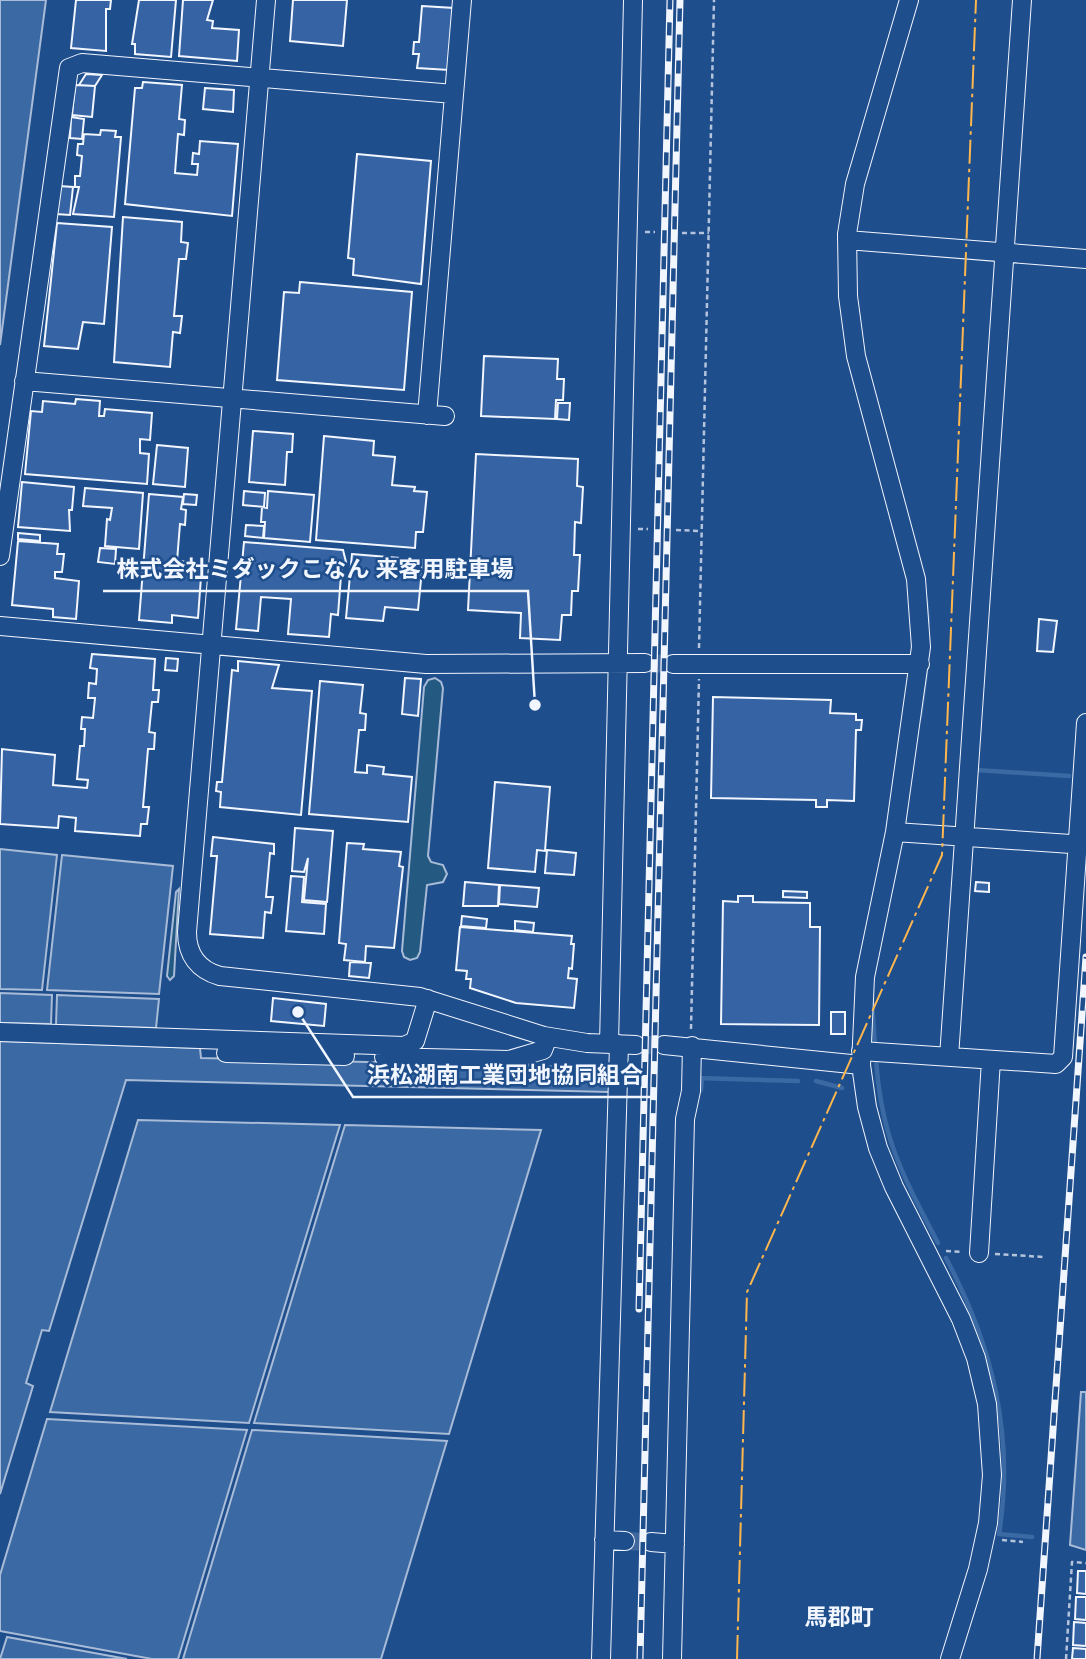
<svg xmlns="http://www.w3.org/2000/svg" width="1086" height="1659" font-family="'Roboto Serif','Noto Sans JP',serif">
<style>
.green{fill:#245a82;stroke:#a8bbd7;stroke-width:2}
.water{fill:#3b69a3;stroke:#a8bbd7;stroke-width:2}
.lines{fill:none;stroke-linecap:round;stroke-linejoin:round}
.stream{stroke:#3b69a3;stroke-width:4.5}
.building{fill:#3563a3;stroke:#f2f6ff;stroke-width:2}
.minor-tunnel{stroke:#3f679d;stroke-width:18;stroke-dasharray:18 9;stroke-linecap:butt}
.minor-casing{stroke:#f2f6ff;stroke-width:20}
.path{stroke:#b3c4dc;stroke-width:2.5;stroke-dasharray:5 3.5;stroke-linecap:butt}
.minor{stroke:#1f4e8c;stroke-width:18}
.rail-casing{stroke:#f2f6ff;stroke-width:7}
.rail{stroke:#1f4e8c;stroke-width:4.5;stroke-dasharray:13;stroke-linecap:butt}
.power{stroke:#ffb74d;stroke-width:2;stroke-dasharray:24 5 3.5 5;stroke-linecap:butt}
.labels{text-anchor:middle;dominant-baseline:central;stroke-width:5;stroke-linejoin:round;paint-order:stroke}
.neighbourhood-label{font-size:23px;font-weight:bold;fill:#f2f6ff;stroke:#1f4e8c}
.leader{fill:none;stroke:#f2f6ff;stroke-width:2.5}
.callout-dot{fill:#f2f6ff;stroke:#1f4e8c;stroke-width:2.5}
.callout-label{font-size:23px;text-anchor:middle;font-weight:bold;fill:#f2f6ff;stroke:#1f4e8c;stroke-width:5;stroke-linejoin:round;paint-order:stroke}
</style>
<rect width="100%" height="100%" fill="#1f4e8c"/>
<path class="green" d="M435 678 441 682 443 688 428 856 431 862 443 865 447 874 443 882 427 885 420 952 417 958 410 960 404 957 402 951 424 687 428 680Z
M179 889 174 976 170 980 167 976 176 892Z"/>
<path class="water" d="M0 0H46L0 345Z
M0 849 57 855 42 990 0 989Z
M62 855 173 866 159 994 47 990Z
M0 993 52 995 51 1024 0 1023Z
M57 995 159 999 156 1028 56 1025Z
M0 1041 200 1048 201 1058 609 1068V1092L126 1080 49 1331 42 1330 26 1383 33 1386 0 1494Z
M138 1120 340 1125 249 1423 50 1412Z
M345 1125 541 1130 449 1434 254 1423Z
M1081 1392H1086V1550L1070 1545Z
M47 1419 247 1430 178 1659H152L0 1631V1575Z
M252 1430 447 1441 381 1659H183Z
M7 1637 127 1659H0Z"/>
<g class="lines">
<path class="stream" d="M926 600 928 623
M920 717 926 673
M977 770 1069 776
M872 1002 875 1046
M876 1058C881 1137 902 1174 938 1243
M697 1078 798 1081
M816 1081 842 1088
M701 1090 702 1079
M946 1258C992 1345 1015 1435 999 1534L1032 1537"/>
</g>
<path class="building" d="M76 0H111L110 9H106V51L71 48Z
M139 0H176L171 57 135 54V44H132Z
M183 0H213L207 20 213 21 212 28 239 30 237 61 179 56Z
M293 0H347L343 46 290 41Z
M422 6 454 8 449 70 417 68 419 54H413L414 42H419Z
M86 74 102 75 95 86 79 85Z
M143 82 182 85 179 119 185 120 184 135 178 134 175 173 197 175 198 164H192L193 153 199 154 200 141 238 144 232 216 125 204 135 88H142Z
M75 85 95 86 92 117 72 115Z
M205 88 234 90 233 112 203 109Z
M71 117 84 119 82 139 70 138Z
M101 130 116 131 115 137H121L114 217 73 214 79 187H75V176H80L82 156 77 155 78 144H83L84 134 100 135Z
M357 154 431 161 421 284 353 275 354 259 348 258Z
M59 186 73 187 70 215 56 214Z
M123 217 182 222 181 242 188 243 186 259H179L174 316H182L180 333 173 332 170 367 114 362Z
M57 223 112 227 104 324 83 322 78 349 44 346Z
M300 282 412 292 404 390 277 380 284 292 299 293Z
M484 356 558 359 557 379H564L563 400H556L555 419 481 416Z
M76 399 100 401 99 416H104L105 409 152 413 150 440 140 439V453L149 454 147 484 25 474 31 411 42 412 43 401 75 404Z
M558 403H570L569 420 557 419Z
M253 431 293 434 292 452H287L285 485 249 482Z
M324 436 374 441 373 455 395 457 392 485 415 487 414 491 427 492 423 532H416L415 548 316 540Z
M157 445 188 448 185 487 153 484Z
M476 454 578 459 577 486 583 487 581 523 575 522 574 555H580L578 591H572L571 615H562L560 640 520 638 521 613 468 610Z
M22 482 74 487 72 510H69L70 531 18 527Z
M85 488 143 493 139 549 105 546 107 519 110 520 112 508 83 506Z
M244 491 265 493 264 507 243 505Z
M268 491 314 495 310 542 264 538 265 522H261L262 507 267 508Z
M149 494 183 497 181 509 186 510 185 525 180 524 177 561 202 563 198 618 172 615V623L139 620Z
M184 494 197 495 196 505 183 504Z
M246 525 264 526 263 538 245 536Z
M18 533 40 535V541L18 539Z
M18 541 58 544 57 554H64L62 572H55V578L79 581 76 619 53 617V609L12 605Z
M244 542 343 550 346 562H342L338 615 331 614 329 637 288 634 291 599 261 597 258 631 236 629Z
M100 548 116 549 115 564 98 562Z
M352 554 423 560 418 610 385 607 383 621 346 618Z
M1039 619 1057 621 1053 652 1037 651Z
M92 654 155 659 153 690H159L158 702H152L149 732 155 733 154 749H148L143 807H149L147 824H141L140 836 75 831 76 818 59 816 58 828 0 824 2 749 55 755 53 785 87 788 88 780 77 779 80 746H84L85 729H81L82 717 93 718 95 698H88L89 683 96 684 97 669 90 668Z
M166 658 178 659 177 671 165 670Z
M238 661 279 665 272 688 312 691 301 815 220 807 221 792 216 791 217 782H222L232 670 238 671Z
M405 678 421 679 418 716 402 714Z
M320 681 363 685 360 713 366 714 365 730H359L355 772 367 773V765L384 767 383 774 412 777 408 822 309 814Z
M713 697 831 700 830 713 856 714V720H862L861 730H856L854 801 827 800V807H816V800L711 798Z
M495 782 550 787 545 851 537 850 535 872 488 868Z
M295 828 333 831 327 902 304 900 308 858 304 872 292 871Z
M213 837 274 844V854L270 853 266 897H273L271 913 265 912 263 938 210 934 217 856H211Z
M347 843 364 844 363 849 401 852 399 866 403 867 394 948 366 946 365 962 344 960 346 944 339 943Z
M547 850 576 853 574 875 545 873Z
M291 876 304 877 302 902 326 904 324 934 286 931Z
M465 882 499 885 498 906H463Z
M976 882 989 883V892L975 891Z
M500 885 539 888 537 907 499 904Z
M783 891 807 892V898L783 897Z
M738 896H753V902L810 903V927H820L819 1025 721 1024 723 901 738 902Z
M462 916 487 919 486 928 461 926Z
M515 921 534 923 533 932 515 930Z
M460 927 572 936 571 944H574L572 969 569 968 568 978 577 979 574 1008 516 1003 470 988 471 979H466L467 971 456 970Z
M350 962 371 963 369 978 349 976Z
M273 998 326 1004 324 1026 271 1021Z
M831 1012H845V1034H831Z
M1078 1571H1086V1594L1077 1593Z
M1076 1597H1086V1620L1075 1619Z
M1074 1622 1086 1623V1646L1073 1645Z
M1073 1648 1086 1649V1659H1072Z"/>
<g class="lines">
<path class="minor-tunnel" d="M645 663 673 664
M636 1045H664
M625 1541 651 1542"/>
<g class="minor-casing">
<path id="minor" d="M266 0 187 932C187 955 198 970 220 976L420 997 544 1036 587 1043 636 1045
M909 0 855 184 847 234 848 296 856 356 916 579 921 647 895 832 865 977 861 1065 867 1107 878 1148 894 1187 961 1319 976 1358 987 1404 992 1475 988 1523 978 1569 950 1659
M847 240 1086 259
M24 381 445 416
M427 415 462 0
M0 556 69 68 82 63 454 94
M0 626 426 664 645 663
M673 664H920
M895 832 1086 845
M0 1032 404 1046 415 1041 428 999
M609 1044 633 0
M664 1045 861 1065
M861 1051 1056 1064 1063 1057 1086 723
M226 1053 345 1056
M384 1057 509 1060 543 1050 548 1037
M949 1057 1022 0
M979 1253 991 1060
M604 1540 625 1541
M651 1542 675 1544
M601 1659 619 1044
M672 1659 685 1119 691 1091 692 1046"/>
</g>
<path class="path" d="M645 232H655
M682 233H709
M638 529H648
M676 530 701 531
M699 648 714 0
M691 1029 699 679
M946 1251 963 1252
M995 1254 1044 1257
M1002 1540 1023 1542
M1066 1659 1072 1562 1086 1563"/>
<use href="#minor" class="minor"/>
<g class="rail-casing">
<path id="rail" d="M639 1309 670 0
M640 1659 680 0
M1037 1659 1086 957"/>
</g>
<use href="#rail" class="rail"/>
<path class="power" d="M737 1659 747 1292 942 855 976 0"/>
</g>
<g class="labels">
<g class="neighbourhood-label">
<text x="839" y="1617">馬郡町</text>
</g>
</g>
<path class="leader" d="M535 705L528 591H103M298 1012L353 1097H657"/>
<g class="callout-dot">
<circle cx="535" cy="705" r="7"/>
<circle cx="298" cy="1012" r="7"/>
</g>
<g class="callout-label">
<text x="315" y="577">株式会社ミダックこなん 来客用駐車場</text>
<text x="505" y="1083">浜松湖南工業団地協同組合</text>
</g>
</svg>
